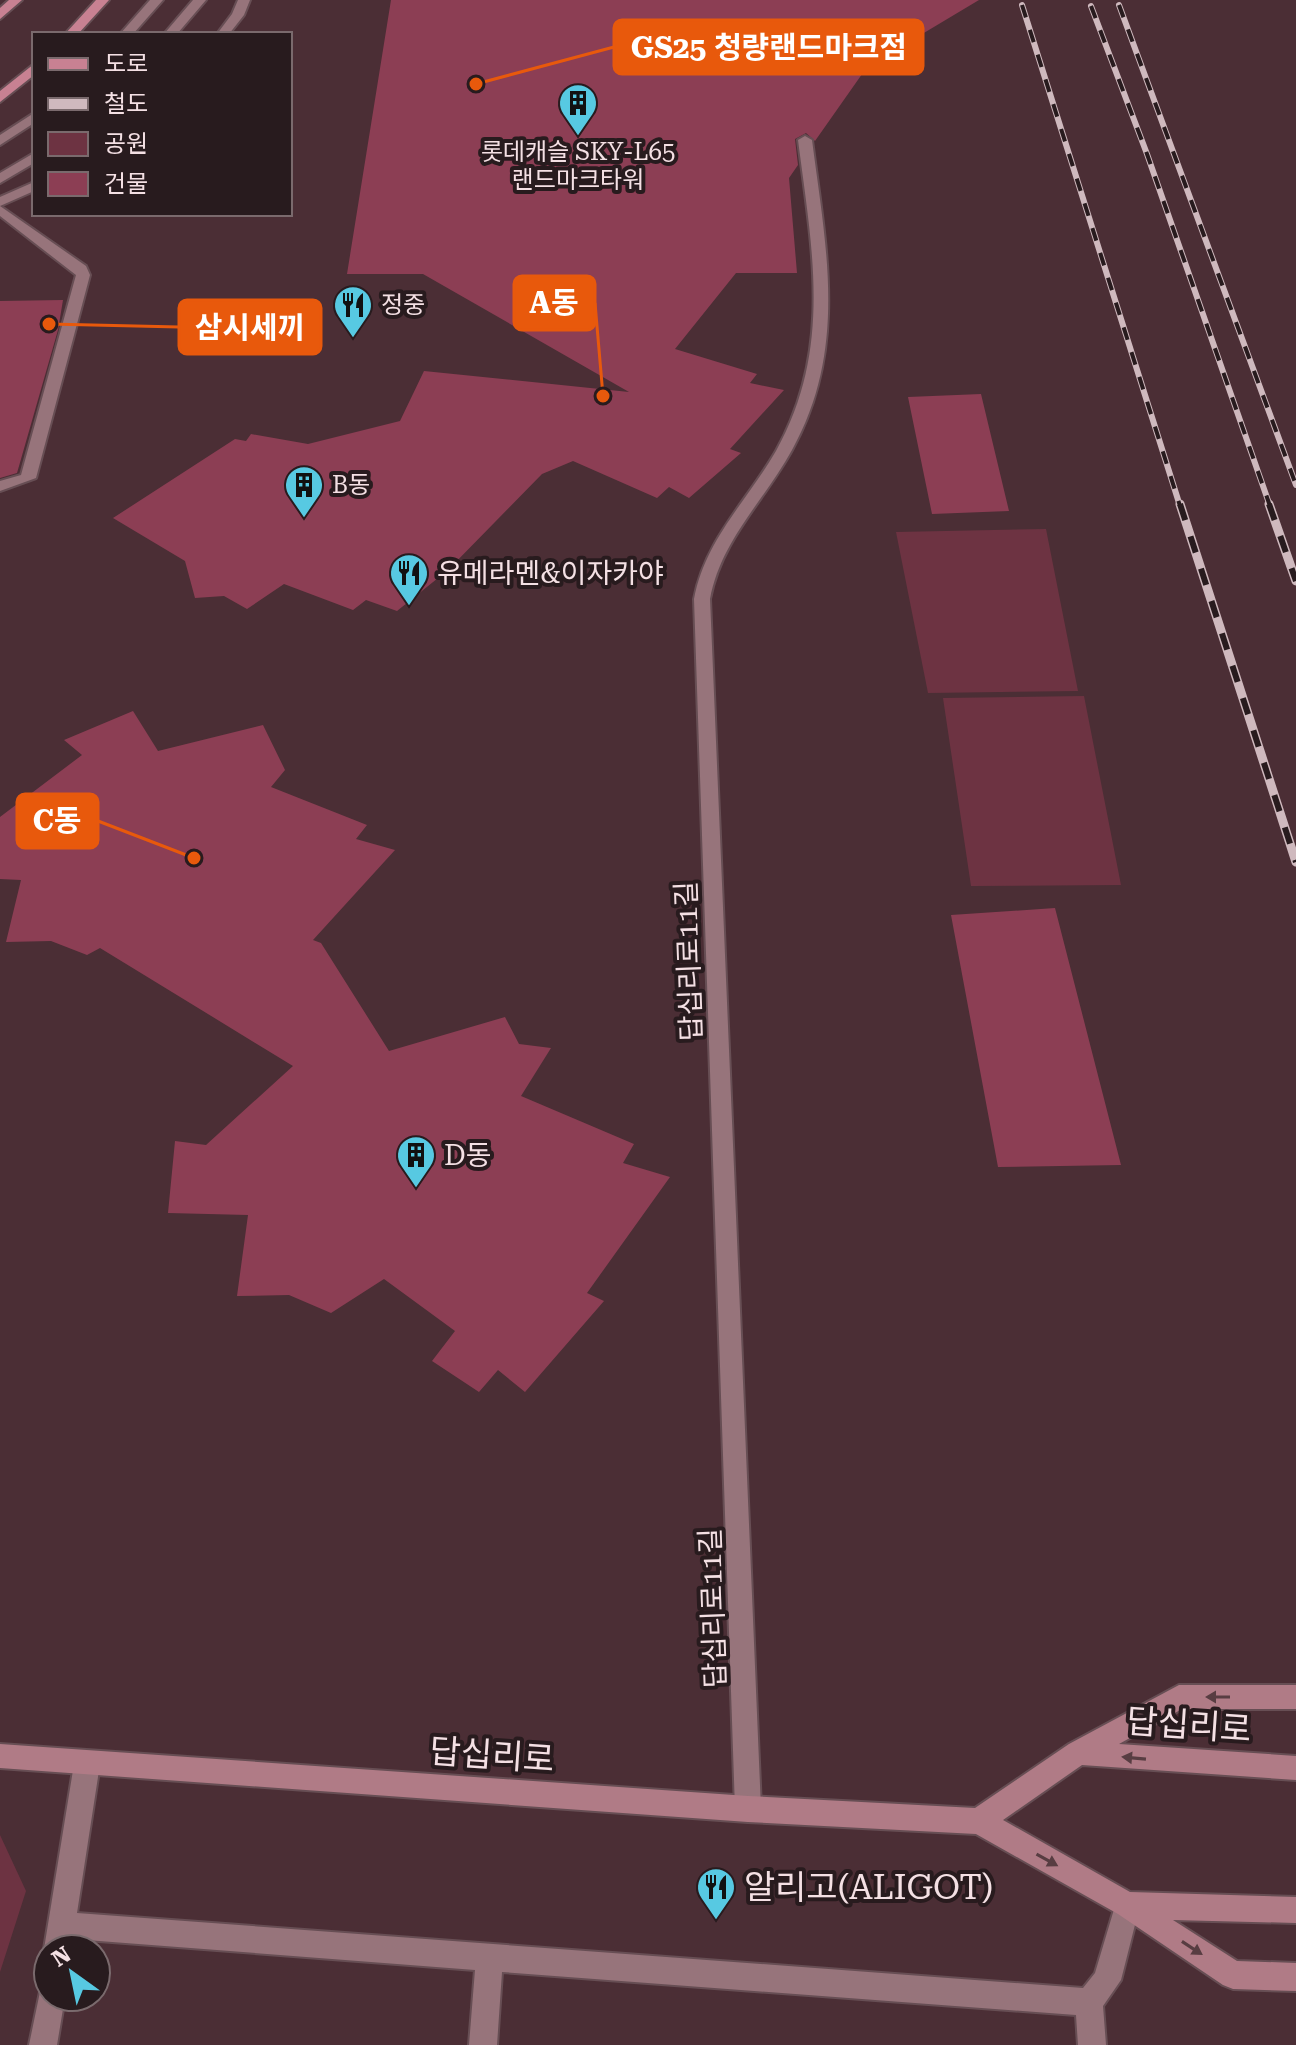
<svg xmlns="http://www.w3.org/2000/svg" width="1296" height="2045" font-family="'Roboto Serif','Noto Sans KR',serif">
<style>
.green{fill:#6d3342}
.building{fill:#8c3e54}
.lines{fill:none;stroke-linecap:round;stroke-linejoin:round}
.service-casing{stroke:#674e54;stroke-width:4}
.minor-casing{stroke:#674e54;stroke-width:4}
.secondary-casing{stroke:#674e54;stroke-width:4}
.primary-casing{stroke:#674e54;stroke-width:4}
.service{fill:#97747b;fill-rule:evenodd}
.minor{fill:#97747b;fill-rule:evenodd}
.secondary{fill:#b07b86;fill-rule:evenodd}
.primary{fill:#c88192;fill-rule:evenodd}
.rail-far1-casing{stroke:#cfb9be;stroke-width:6}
.rail-casing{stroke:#cfb9be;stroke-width:9}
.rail-far1{stroke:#281b1e;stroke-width:4;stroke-dasharray:13;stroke-linecap:butt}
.rail{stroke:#281b1e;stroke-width:6;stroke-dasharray:17;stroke-linecap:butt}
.oneway{fill:#583d42}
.labels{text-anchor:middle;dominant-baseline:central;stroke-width:8;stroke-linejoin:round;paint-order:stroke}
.far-poi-label{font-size:24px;fill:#f4e0e4;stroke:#281b1e;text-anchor:start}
.poi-label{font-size:28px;fill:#f4e0e4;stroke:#281b1e;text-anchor:start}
.street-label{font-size:28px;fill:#f4e0e4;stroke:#281b1e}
.near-street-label{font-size:34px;fill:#f4e0e4;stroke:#281b1e}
.near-poi-label{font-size:34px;fill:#f4e0e4;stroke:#281b1e;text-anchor:start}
.leader{fill:none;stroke:#e8590c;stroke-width:3}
.callout-dot{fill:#e8590c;stroke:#281b1e;stroke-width:3}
.callout{fill:#e8590c;stroke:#e8590c;stroke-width:3}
.callout-label{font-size:30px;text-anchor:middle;font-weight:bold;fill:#fff}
</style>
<rect width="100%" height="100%" fill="#4b2e35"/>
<path class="green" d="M1046 529 1078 691 928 693 896 532Z
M1084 696 1121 885 971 886 943 698Z
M0 1835 26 1891 0 1972Z"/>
<path class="building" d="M391 0H979L867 67 815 141 806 133 795 139 798 165 789 178 797 273H736L675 349 757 374 750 383 784 390 730 449 741 453 689 498 669 487 657 498 573 461 542 474 448 570 397 611 366 600 353 610 284 584 247 609 224 596 195 598 185 561 113 518 235 439 246 441 251 434 308 444 400 421 424 371 629 392 423 274H347Z
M63 300 58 330 17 473 0 478V301Z
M981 394 1009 511 932 514 908 397Z
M133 711 158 751 263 725 285 770 271 787 367 825 356 839 395 850 313 940 321 943 389 1051 505 1017 519 1044 551 1048 521 1096 634 1144 623 1163 670 1177 587 1293 604 1301 525 1392 498 1370 479 1392 432 1361 455 1331 384 1279 331 1313 289 1295 237 1296 248 1215 168 1213 175 1141 206 1145 293 1066 100 948 87 955 51 941 6 942 21 880 0 879V817L82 755 64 740Z
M1055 908 1121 1165 998 1167 951 915Z"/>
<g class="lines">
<g class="service-casing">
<path id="service" d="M150 0H163L133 34H120Z
M193 0H206L177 34H164Z
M238 0H250L244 15 229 34H217L232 14Z
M34 113V123L0 145V135Z
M34 153V163L0 183V173Z
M34 182V191L0 206V197Z"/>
</g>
<g class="minor-casing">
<path id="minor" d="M805 136 812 140C826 248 848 349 792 450 764 501 721 540 710 599L761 1809 757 1818 748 1822 739 1818 735 1809 694 599C705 540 747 501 776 451 833 349 812 249 798 140Z
M0 206 86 266 90 275 36 478 0 491V481L21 475 76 275 0 216Z
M87 1752 96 1755 100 1764 77 1913 1083 1988 1095 1973 1118 1896 1127 1892 1136 1896 1140 1905 1121 1980 1103 2006 1106 2045H1078L1076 2015 502 1972 497 2045H469L475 1970 73 1939 72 1949H48V1958L44 1949 74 1764 78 1755Z
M48 1985V1997H65L57 2045H29L41 1987Z"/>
</g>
<g class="secondary-casing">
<path id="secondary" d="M1179 1685H1296V1709H1182L1119 1744 1296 1756V1780L1082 1765 1003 1820 1130 1892 1296 1897V1923L1173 1920 1237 1961 1296 1963V1991L1233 1989 1223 1985 1118 1914 976 1834 748 1822 0 1768V1744L748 1796 975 1808 1069 1744Z"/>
</g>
<g class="primary-casing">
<path id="primary" d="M9 0H22L0 19V8Z
M96 0H109L78 34H65Z
M34 64V75L0 102V91Z"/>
</g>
<use href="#service" class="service"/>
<use href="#minor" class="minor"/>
<use href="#secondary" class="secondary"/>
<use href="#primary" class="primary"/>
<g class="rail-far1-casing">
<path id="rail-far1" d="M1022 5 1180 506
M1119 5 1296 485
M1091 6 1147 154 1270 506"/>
</g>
<g class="rail-casing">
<path id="rail" d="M1180 504 1296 862
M1269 504 1296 581"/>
</g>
<use href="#rail-far1" class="rail-far1"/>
<use href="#rail" class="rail"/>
</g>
<defs><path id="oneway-solid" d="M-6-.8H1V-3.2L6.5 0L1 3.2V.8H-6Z" transform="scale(2)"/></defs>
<g class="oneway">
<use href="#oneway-solid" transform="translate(1218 1697) rotate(-180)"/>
<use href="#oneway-solid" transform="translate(1134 1758) rotate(-175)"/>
<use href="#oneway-solid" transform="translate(1047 1860) rotate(29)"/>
<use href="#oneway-solid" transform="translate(1192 1948) rotate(33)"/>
</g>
<defs>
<g id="building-pin" transform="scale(2)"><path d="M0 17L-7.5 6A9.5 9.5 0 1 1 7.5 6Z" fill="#57c9e2" stroke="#281b1e"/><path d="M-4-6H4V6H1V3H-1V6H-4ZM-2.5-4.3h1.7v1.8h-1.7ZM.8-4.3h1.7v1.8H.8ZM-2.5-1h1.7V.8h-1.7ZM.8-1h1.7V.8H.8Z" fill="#111"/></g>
<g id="restaurant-pin" transform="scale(2)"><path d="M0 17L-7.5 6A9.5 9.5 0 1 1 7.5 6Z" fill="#57c9e2" stroke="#281b1e"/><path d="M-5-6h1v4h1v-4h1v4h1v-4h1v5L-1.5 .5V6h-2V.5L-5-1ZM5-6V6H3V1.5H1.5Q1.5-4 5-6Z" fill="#111"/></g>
</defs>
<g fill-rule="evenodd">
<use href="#building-pin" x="578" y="103"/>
<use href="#restaurant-pin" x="353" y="305"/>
<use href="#building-pin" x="304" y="485"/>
<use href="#restaurant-pin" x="409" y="573"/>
<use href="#building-pin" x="416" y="1155"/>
<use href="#restaurant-pin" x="716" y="1887"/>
</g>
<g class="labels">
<g class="far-poi-label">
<text x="578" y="152" text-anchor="middle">롯데캐슬 SKY-L65<tspan x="578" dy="28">랜드마크타워</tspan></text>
<text x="381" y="305">정중</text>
<text x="332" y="485">B동</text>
</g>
<g class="poi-label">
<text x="437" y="573">유메라멘&amp;이자카야</text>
<text x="444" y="1155">D동</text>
</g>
<g class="street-label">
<text transform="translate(689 961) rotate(-92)">답십리로11길</text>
<text transform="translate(713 1608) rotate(-92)">답십리로11길</text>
</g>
<g class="near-street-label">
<text transform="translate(1189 1725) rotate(4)">답십리로</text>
<text transform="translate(492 1755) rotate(4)">답십리로</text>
</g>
<g class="near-poi-label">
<text x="744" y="1887">알리고(ALIGOT)</text>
</g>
</g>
<path class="leader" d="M476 84L614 47M603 396L595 303M49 324L179 327M194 858L98 821"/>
<g class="callout-dot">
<circle cx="476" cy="84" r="8"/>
<circle cx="603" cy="396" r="8"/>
<circle cx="49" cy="324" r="8"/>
<circle cx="194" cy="858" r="8"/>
</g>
<g class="callout">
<rect x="614" y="20" width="309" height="54" rx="8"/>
<rect x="514" y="276" width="81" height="54" rx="8"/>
<rect x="179" y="300" width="142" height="54" rx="8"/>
<rect x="17" y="794" width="81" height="54" rx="8"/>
</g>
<g class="callout-label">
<text x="769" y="58">GS25 청량랜드마크점</text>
<text x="554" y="313">A동</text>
<text x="250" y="338">삼시세끼</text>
<text x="57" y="831">C동</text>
</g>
<rect x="32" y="32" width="260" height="184" fill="#281b1e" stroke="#7a6a6d" stroke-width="2"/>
<rect x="48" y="58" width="40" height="12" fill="#c88192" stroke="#7a6a6d" stroke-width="2"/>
<text x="104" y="72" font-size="24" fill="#f4e0e4">도로</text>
<rect x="48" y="98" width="40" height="12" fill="#cfb9be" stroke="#7a6a6d" stroke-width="2"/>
<text x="104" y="112" font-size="24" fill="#f4e0e4">철도</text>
<rect x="48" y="132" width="40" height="24" fill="#6d3342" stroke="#7a6a6d" stroke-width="2"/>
<text x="104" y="152" font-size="24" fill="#f4e0e4">공원</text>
<rect x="48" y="172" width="40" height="24" fill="#8c3e54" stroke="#7a6a6d" stroke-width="2"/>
<text x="104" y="192" font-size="24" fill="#f4e0e4">건물</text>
<g transform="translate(72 1973) rotate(327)"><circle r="38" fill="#281b1e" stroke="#7a6a6d" stroke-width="2"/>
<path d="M0-6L14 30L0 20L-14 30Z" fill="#57c9e2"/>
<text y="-12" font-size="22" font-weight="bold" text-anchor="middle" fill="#f4e0e4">N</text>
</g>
</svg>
